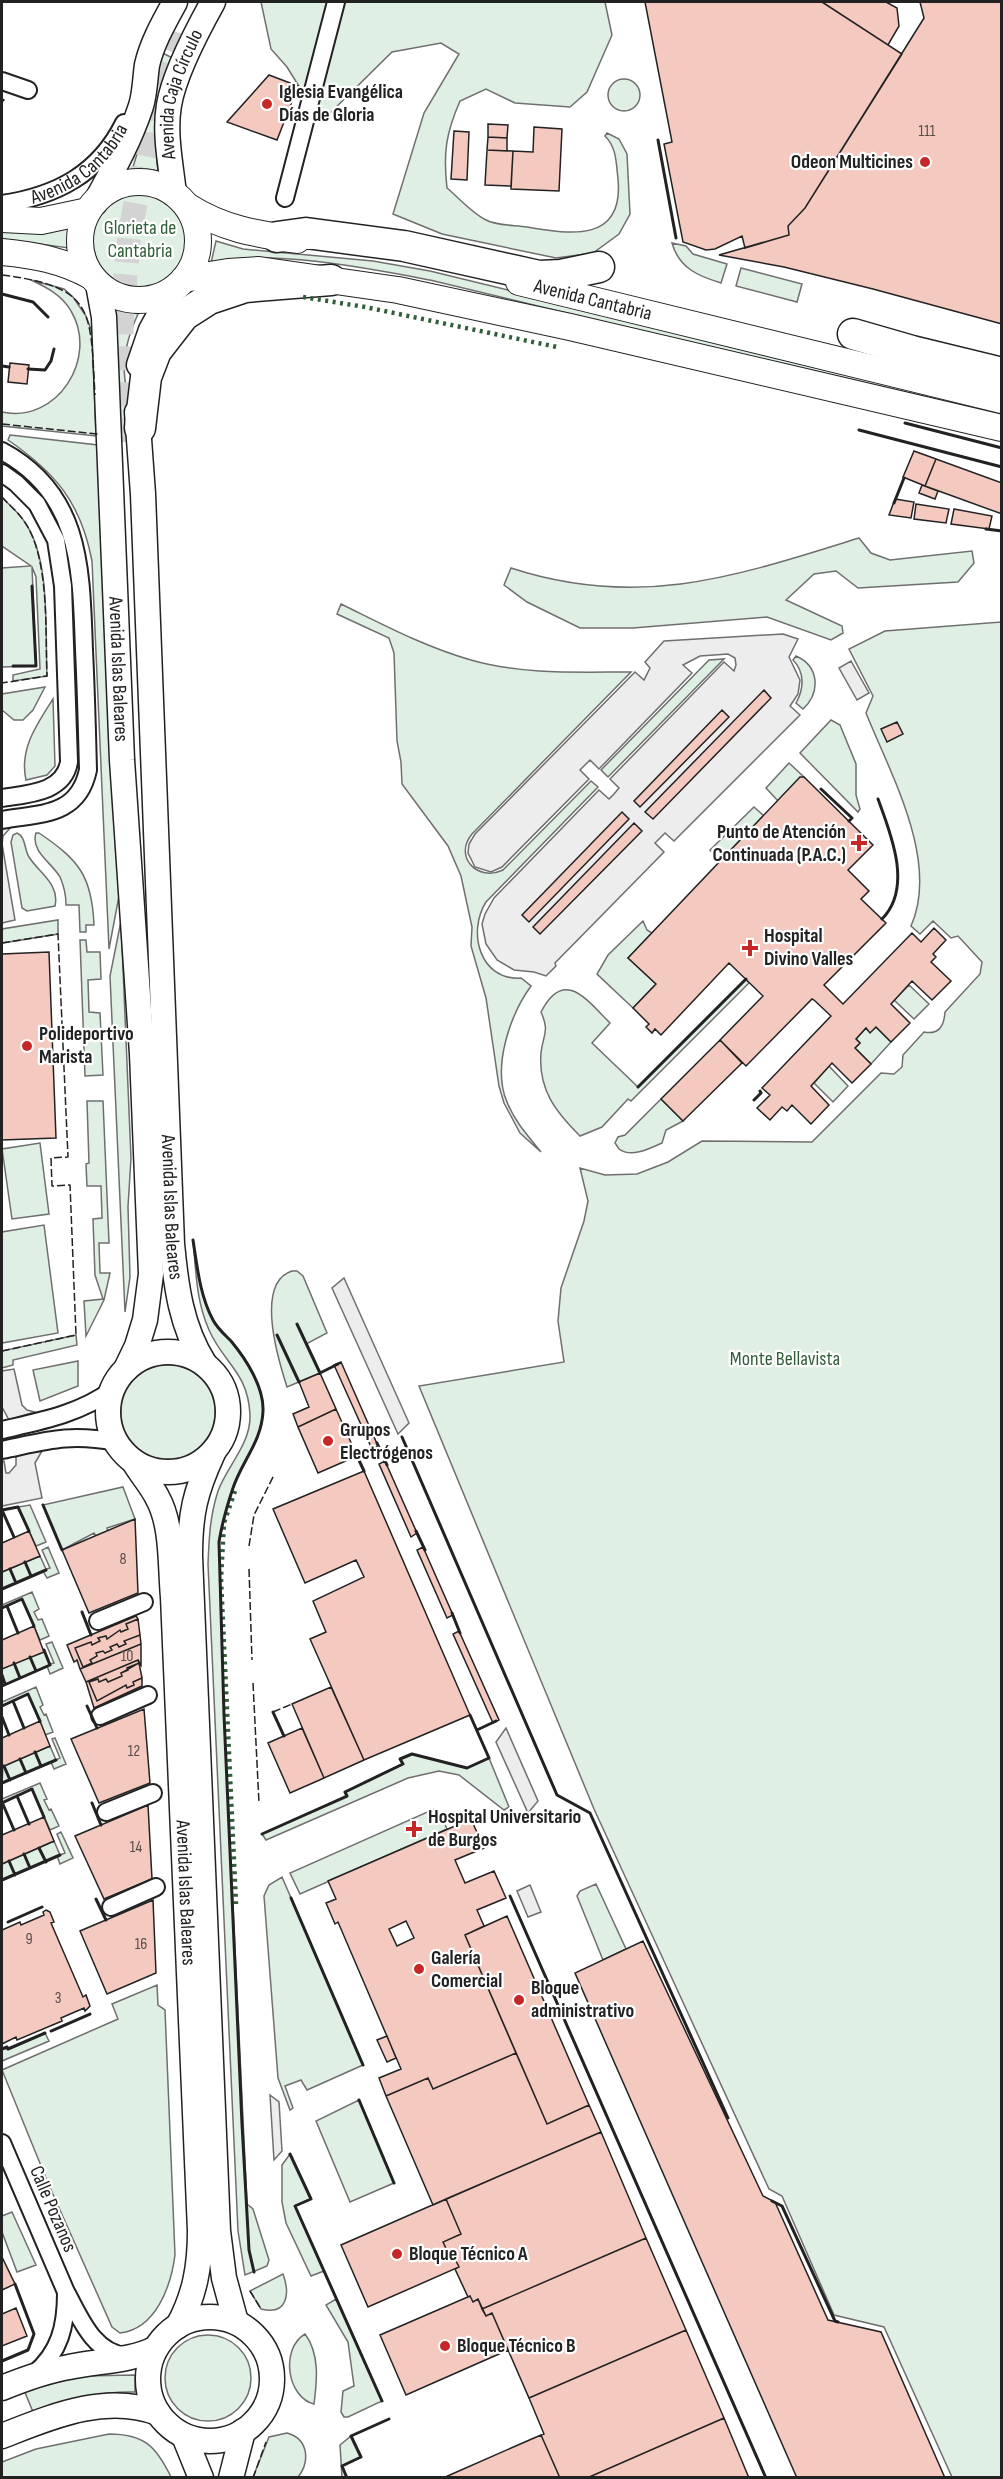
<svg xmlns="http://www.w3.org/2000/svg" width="1003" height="2479" font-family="'Sofia Sans Condensed',sans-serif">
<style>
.green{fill:#e0efe3;stroke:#6f6f6f;stroke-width:1.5}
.parking{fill:#ededed;stroke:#6f6f6f;stroke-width:1.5}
.building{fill:#f3c9c0;stroke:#222;stroke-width:1.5;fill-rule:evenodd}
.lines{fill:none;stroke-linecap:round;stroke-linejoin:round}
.secondary-tunnel{stroke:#d3d3d3;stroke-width:24;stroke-dasharray:24 12;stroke-linecap:butt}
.street-casing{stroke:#222;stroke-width:20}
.secondary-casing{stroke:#222;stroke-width:27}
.primary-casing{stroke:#222;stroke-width:28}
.highway-casing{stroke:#222;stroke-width:33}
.street{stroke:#fff;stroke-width:16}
.secondary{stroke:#fff;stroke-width:24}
.primary{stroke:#fff;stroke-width:26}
.highway{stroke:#fff;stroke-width:30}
.hedge{stroke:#2f5e38;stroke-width:4.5;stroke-dasharray:3 4.5;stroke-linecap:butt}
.fence{stroke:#222;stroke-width:1.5;stroke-dasharray:8 3;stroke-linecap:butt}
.wall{stroke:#222;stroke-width:3}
.poi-dot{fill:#c62828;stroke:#fff;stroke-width:2}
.labels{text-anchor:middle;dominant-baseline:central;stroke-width:4.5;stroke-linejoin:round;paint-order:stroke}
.number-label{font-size:16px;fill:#564c4a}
.poi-label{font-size:20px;font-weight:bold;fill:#222;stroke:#fff;text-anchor:start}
.street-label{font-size:20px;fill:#222;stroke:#fff}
.park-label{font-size:20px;fill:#2f5e38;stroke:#fff}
</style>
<rect width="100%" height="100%" fill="#fff"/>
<path class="green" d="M261 2H605L612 35 587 92 570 107 515 103 486 89 460 101C446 133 443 153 447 188 459 198 472 213 486 220 497 226 515 225 527 227 572 235 624 242 618 179 616 163 617 148 605 136L607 133 619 139 627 154 630 214 619 234 593 253 556 258 442 234 393 214 424 113 459 54 441 43 392 52 321 122 287 67 271 49Z
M158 51 177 60 157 120 155 144 158 171 133 167 153 101Z
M608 95a16 16 0 1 1 32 0a16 16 0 1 1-32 0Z
M93 240a47 47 0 1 1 94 0a47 47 0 1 1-94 0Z
M70 226 69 248 2 239V228Z
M216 241 243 249 373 261 430 271 966 401 1001 411V418L430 280C372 269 266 248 211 263Z
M672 243 686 246 693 254 727 264 721 283C698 276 679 268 672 243Z
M741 268 802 284 797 302 736 286Z
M31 280 64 289 73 297 86 316 92 332 96 436 2 426V412C57 424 99 358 71 311 62 295 46 287 31 280Z
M116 308 138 314C119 355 121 381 136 423H115Z
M10 435 98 445 119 896 109 949 92 561C81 503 56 473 8 440Z
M2 497C9 505 18 512 24 521 51 558 45 631 47 676L13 681V675L40 669 36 577 32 567 36 666 2 667V568L31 566 2 546Z
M859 538 871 553 890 560 972 551 974 563 958 582 858 588 836 571 814 574 786 600 842 626 843 633 831 640 767 617 633 628H580L527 602 504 585 511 568C639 610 737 576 859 538Z
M341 604C384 625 425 647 471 660 523 675 578 672 631 672L472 834C453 857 478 882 503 870L591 781 598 787 486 902C467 932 480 981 521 978L531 986C510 1015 492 1067 507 1102 515 1122 528 1136 541 1152L520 1133 504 1103 499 1086 486 998 471 946 472 927 461 876 448 846 402 784 401 762 397 741 394 653 389 638 337 614Z
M1001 622V2477H952L884 2327 834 2315 782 2196 769 2189 594 1809 419 1386 564 1362 558 1321 561 1288 584 1221 588 1201 580 1168 605 1175 637 1174 668 1162 702 1141 812 1142 881 1073 894 1074 902 1067 903 1055 924 1032C939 1035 944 1026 945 1012L980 974 982 962 958 936 951 938 933 921 920 934 911 926C940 861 890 773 866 713L873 696 849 649 885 631Z
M796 656C819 666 821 692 803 709L796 703C804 689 805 672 793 660Z
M724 659 608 777 601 770 709 660Z
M45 687 33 710 23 720H14L2 710V694Z
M53 699 55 766 47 775 26 780C19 749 37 724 53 699Z
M831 720 840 725 856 764V795L860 809 858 812 800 753Z
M789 763 804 777 778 801 766 788Z
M754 807 764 816 720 861 710 850Z
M17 833C26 837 24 849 29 857 39 873 60 884 55 906L27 911 22 908 11 842 13 835Z
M36 833H39C79 860 92 876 94 925H86V932H80L79 905H66C66 895 64 886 60 877 52 863 30 851 36 833Z
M58 920V934L2 943V929Z
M121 921 131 1158 128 1207 130 1277 125 1312 110 976Z
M643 921 647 930 652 933 628 958 656 984 633 1008 597 974 608 955Z
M80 940H86L87 952H100L101 979 88 980 89 1012 100 1013 103 1075 85 1076Z
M746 979 749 983 631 1101 628 1099 602 1127 580 1136C556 1112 538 1090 541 1053 543 1034 550 1032 541 1012 564 967 587 1000 610 1023L592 1043 638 1087Z
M909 985 929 1004 914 1019 894 1000Z
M876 1027 891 1042 871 1064 855 1048 860 1043 856 1039 866 1028 870 1032Z
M829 1066 848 1086 833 1102 814 1083Z
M661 1099 683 1121 666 1130 662 1143C649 1149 631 1158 619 1149L615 1143 618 1137 625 1135Z
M87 1101H103L109 1243H99L100 1273H110L104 1300 86 1336 84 1301 103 1299 95 1275 93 1219 102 1218 101 1186H87L86 1164 89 1163Z
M40 1143 49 1214 12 1219 2 1149Z
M44 1225 58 1333 2 1343V1232Z
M193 1240C197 1266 200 1297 213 1320 217 1328 225 1335 231 1341 246 1359 264 1387 263 1411 262 1441 242 1461 233 1488 227 1506 222 1523 219 1542L224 1715 247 2204 253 2209 269 2260 267 2266 245 2275 238 2231 208 1564C209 1538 210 1516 218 1491 227 1466 251 1444 250 1415 248 1372 224 1364 209 1330 196 1301 196 1271 193 1240Z
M292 1271H297L303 1276 327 1333 306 1344 320 1373 287 1387C279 1362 254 1283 292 1271Z
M76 1335 77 1345 13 1360V1365L2 1368V1351Z
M78 1361V1386L40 1401 33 1370Z
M121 1412a47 47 0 1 1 94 0a47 47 0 1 1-94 0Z
M123 1487 135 1519 107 1528 108 1531 96 1536 94 1533 62 1550 43 1505Z
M30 1505 46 1542 36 1546 18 1507Z
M48 1547 59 1573 47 1578 43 1571 2 1589V1572L40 1556 46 1569 50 1568 42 1550Z
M32 1592 39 1609 34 1612 38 1620 42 1619 49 1636 40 1640 22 1599 2 1608V1605Z
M52 1642 63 1668 50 1674 47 1666 2 1686V1669L44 1650 50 1664 54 1663 46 1644Z
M36 1687 43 1705 40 1707 44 1715 46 1714 53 1732 45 1735 28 1694 2 1706V1702Z
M55 1738 66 1764 54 1769 51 1762 2 1783 3 1766 50 1746 56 1760 60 1758 52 1739Z
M412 1754 467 1768 489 1758 509 1807 504 1810 459 1775 439 1771 408 1778 266 1840 262 1834 347 1797 345 1792 402 1764 400 1759Z
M40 1783 47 1799 44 1800 49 1810 51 1809 59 1826 50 1830 32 1789 2 1802V1799Z
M434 1809 440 1813 447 1829 300 1894 290 1873Z
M61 1832 73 1858 60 1864 57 1856 2 1880V1864L54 1841 60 1855 65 1853 57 1834Z
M282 1877 363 2065 307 2090 301 2080 285 2086 293 2108 290 2110 278 2078 264 1896 269 1885Z
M596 1884 626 1949 603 1960 577 1896 580 1891Z
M157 1985 158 2005 165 2010 175 2255C171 2286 156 2329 120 2333L112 2327 48 2183 2 2070 118 2019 112 2004Z
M45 2033 49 2041 2 2061V2049L7 2047 8 2049Z
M359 2100 394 2183 350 2202 316 2121Z
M290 2154 311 2199 295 2206 324 2271 311 2276 286 2223 282 2202V2165Z
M12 2212 36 2265 17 2272 2 2232V2216Z
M283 2274C290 2293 288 2316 261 2309L250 2291Z
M336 2299 382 2401 348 2417H344L341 2412 343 2391 354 2386 348 2342 326 2305Z
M305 2334C320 2354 317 2381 314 2404 287 2397 280 2349 305 2334Z
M165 2378a43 43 0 1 1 86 0a43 43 0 1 1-86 0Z
M135 2375V2392C99 2391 67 2399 33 2412L24 2390 84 2376Z
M287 2433C309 2439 310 2462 298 2477H253L269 2437Z
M109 2434C144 2434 156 2446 171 2477H2V2462L36 2449Z
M351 2436 361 2457 342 2466 347 2477H342L340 2445Z"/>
<path class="parking" d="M783 634 798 639 789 657 800 680 798 694 790 706 800 715 674 841 665 833 655 843 664 852 555 963 556 966 546 976 534 972 514 970 497 960 486 944 482 924 485 914 494 898 599 790 609 799 614 794 619 788 610 779 724 662 734 671 736 665 735 658 728 654 700 656 683 665 692 673 599 769 590 760 580 770 589 779 502 867 491 872 475 867 468 853 469 844 475 834 635 672 644 680 650 668 645 662 664 641Z
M851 661 869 693 857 700 839 668Z
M12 826 3 836 2 844 15 920 2 923V828Z
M344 1278 409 1423 398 1434 332 1288Z
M14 1369 22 1405 27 1410 35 1412 9 1420 2 1407V1371Z
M42 1451 35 1463 42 1498 2 1506V1462L4 1461 6 1473H9L16 1465V1455Z
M506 1728 538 1801 528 1813 496 1742Z
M530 1885 541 1912 528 1917 517 1891Z
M270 2095 279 2102 282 2151 274 2160Z"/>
<path class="building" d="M645 2H822L902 54 805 208 788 226 789 235 745 248 742 236 715 249 706 250 683 242 664 144 672 142Z
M822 2H886L897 8 899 26 888 45Z
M920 2H1002V324L873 289 784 267 719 255 789 235 788 226 805 208 924 18Z
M269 75 298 86 277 140 227 122Z
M488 124 508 125 507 138 488 137Z
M534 127 562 129 559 191 511 189 513 151 533 152Z
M454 131 469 132 467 180 451 179Z
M488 137 507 138V151L487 150Z
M487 150 513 151 511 186 485 185Z
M10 363 29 365 27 384 8 382Z
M914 451 936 459 925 486 903 477Z
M936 459 1002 483V514L925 486Z
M922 485 938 491 935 499 919 493Z
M895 499 914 502 911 518 889 515Z
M916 504 949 509 946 523 914 519Z
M954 509 992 516 989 529 951 524Z
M764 690 771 698 653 819 645 812Z
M722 710 729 717 640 807 634 801Z
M897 722 903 734 887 742 881 729Z
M800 777H804L873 845 848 870 869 891 861 899 886 923 824 985 843 1004 912 933 921 942 934 928 946 940 933 954 936 957 931 962 951 981 932 1000 912 981 891 1004 910 1023 891 1042 876 1027 870 1033 866 1028 856 1039 860 1043 855 1048 871 1064 852 1083 832 1063 811 1086 829 1105 811 1124 792 1105 787 1111 782 1107 770 1120 757 1108 770 1095 762 1088 831 1016 814 1000 812 999 746 1066 720 1040 763 996 729 963 661 1035 655 1029 652 1033 646 1027 649 1024 633 1008 656 984 628 958Z
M622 812 629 819 529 922 522 915Z
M634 823 642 831 540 934 533 927Z
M49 952 56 1138 2 1140V954Z
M720 1040 742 1063 683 1121 661 1099Z
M341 1362 378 1446 372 1449 334 1365Z
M320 1373 336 1409 298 1427 293 1414 309 1407 299 1382Z
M336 1409 357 1456 318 1473 298 1427Z
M385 1461 417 1533 411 1537 379 1464Z
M364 1471 470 1715 364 1760 310 1639 326 1632 313 1601 364 1577 356 1560 305 1583 273 1509Z
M135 1519 138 1593 89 1613 62 1550Z
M29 1531 40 1556 2 1572V1543Z
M423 1547 453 1615 447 1618 417 1550Z
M136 1616 138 1619 126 1624 128 1629 121 1632 120 1630 107 1639 106 1636 98 1638 100 1641 92 1645 91 1642 75 1648 83 1667 92 1663 90 1660 97 1656 96 1653 103 1651 105 1653 112 1650 110 1647 117 1644 119 1647 126 1644 124 1641 140 1635 141 1644 80 1669 77 1660 74 1662 67 1645Z
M138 1619 140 1635 124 1641 126 1644 119 1647 117 1644 110 1647 112 1650 105 1653 103 1651 96 1653 97 1656 90 1660 92 1663 83 1667 75 1648 91 1642 92 1645 100 1641 98 1638 106 1636 107 1639 120 1630 121 1632 128 1629 126 1624Z
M34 1626 44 1652 2 1669V1640Z
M459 1631 499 1720 493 1723 453 1634Z
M141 1644V1665L138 1660 86 1682 80 1669Z
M138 1660 139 1663 121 1673 122 1676 108 1682 106 1679 99 1682 98 1679 89 1682 97 1701 126 1685 127 1688 134 1685 133 1682 142 1678V1686L94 1708 86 1682Z
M139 1663 142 1678 133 1682 134 1685 127 1688 126 1685 97 1701 89 1682 98 1679 99 1682 106 1679 108 1682 122 1676 121 1673 128 1670 127 1668Z
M331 1687 364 1760 324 1778 292 1704Z
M144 1709 150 1783 99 1803 71 1739Z
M40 1721 50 1746 2 1767V1738Z
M302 1728 324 1778 290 1793 268 1743Z
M148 1805 152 1879 104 1899 75 1836Z
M44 1817 54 1841 2 1864V1835Z
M471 1819 484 1848 455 1860 465 1883 494 1871 506 1898 477 1910 484 1926 465 1935 516 2053 433 2089 428 2078 386 2096 379 2078 401 2069 338 1922 335 1924 326 1903 336 1899 328 1881ZM406 1921 414 1938 397 1946 389 1929Z
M153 1900 156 1973 107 1994 80 1931Z
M46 1910 50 1912 54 1922 51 1923 83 1997 86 1995 90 2006 85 2011 84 2008 61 2018 62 2021 17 2040 16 2037 2 2044V1930L20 1922 21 1925 44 1915 43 1912Z
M507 1916 589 2105 547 2124 465 1935Z
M643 1941 763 2196 775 2202 828 2320 881 2332 945 2478H797L575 1973Z
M387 2036 396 2058 387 2062 377 2040Z
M516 2053 547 2124 589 2105 601 2132 433 2205 386 2096 428 2078 433 2089Z
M601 2132 646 2238 482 2309 478 2299 473 2302 470 2296 468 2297 455 2269 459 2267 455 2259 452 2261 443 2242 461 2234 446 2199Z
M446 2199 461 2234 443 2242 452 2261 455 2259 459 2267 368 2307 341 2245Z
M646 2238 686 2330 529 2398 492 2313 486 2316 482 2309Z
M2 2257 15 2284 2 2290Z
M470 2296 473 2302 478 2299 486 2316 492 2313 508 2350 406 2395 380 2335Z
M16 2308 27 2336 2 2346V2314Z
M686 2330 724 2418 587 2478H560L541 2435 544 2434 529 2398Z
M724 2418 749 2478H587Z
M541 2435 560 2478H443L534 2438Z"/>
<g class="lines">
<path class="secondary-tunnel" d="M125 442 120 385 122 315 129 237 157 94 177 32"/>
<g class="street-casing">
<g id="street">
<path d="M2 81 28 90"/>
<path d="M285 198 336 2"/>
<path id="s1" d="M2 204C56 196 99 174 124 123"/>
<path d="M2 451C82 494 81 570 84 650 86 690 87 730 88 770 78 817 40 813 2 820"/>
<path d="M2 473 16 483 37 504 56 540 63 586 69 762C64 793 27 794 2 798"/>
<path d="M2 1430C41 1421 79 1414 112 1390"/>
<path d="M2 1450C46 1441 69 1433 115 1442"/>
<path d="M98 1621 144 1602"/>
<path d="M100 1716 148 1695"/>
<path d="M106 1812 153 1793"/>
<path d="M111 1907 156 1887"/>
<path d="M2 2143 66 2292C80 2317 93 2353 126 2356"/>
<path d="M34 2374C60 2352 66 2326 66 2293"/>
</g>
</g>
<g class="secondary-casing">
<g id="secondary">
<path id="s2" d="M174 194C171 165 164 134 169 105 174 75 198 29 213 2"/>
<path d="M95 203C112 172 130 140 141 106 145 93 145 79 147 65 152 43 164 22 175 2"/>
<path id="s3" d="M98 284 104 317 122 760 142 1054 151 1274 145 1320 137 1346 126 1369"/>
<path d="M139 365 151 330 173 290"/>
<path id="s4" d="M137 412 143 494 172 1244C176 1286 181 1326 204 1363"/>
<circle cx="168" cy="1412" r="60"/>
<path d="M213 1453C195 1492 190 1514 190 1556L218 2231 224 2278 236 2322"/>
<path id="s5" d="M134 1462C141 1474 151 1485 157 1497 173 1525 170 1566 173 1597L200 2231C200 2266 195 2295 178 2326"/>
<circle cx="210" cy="2379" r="62"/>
<path d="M2 2388C24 2379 46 2371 69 2367 97 2361 132 2361 156 2348"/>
<path d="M2 2436C51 2417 105 2393 158 2413"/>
<path d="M184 2436 201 2478"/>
<path d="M231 2478 243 2431"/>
</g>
</g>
<g class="primary-casing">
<g id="primary">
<circle cx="139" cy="241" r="59"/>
<path d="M187 206C223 229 256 234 297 240"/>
<path d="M2 219 41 221 88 211"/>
<path d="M2 252C34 255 62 260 91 276"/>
<path d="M184 279 228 272 259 270 398 290 570 327 1002 428"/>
<path id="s6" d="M519 282 1002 400"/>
</g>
</g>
<g class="highway-casing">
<path id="highway" d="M277 237 306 233 404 246 539 276 561 275 599 267
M853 334 912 351 1002 373
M140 428 146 377 156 351 184 315 209 299 245 287 331 280"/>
</g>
<use href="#street" class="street"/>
<use href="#secondary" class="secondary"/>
<use href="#primary" class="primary"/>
<use href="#highway" class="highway"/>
<path class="hedge" d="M303 297 365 307 557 347
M235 1491 224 1523 221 1579 236 1904"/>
<path class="fence" d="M2 99 4 100 2 102
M2 275C96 287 90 311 95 395
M2 424 97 434V431
M2 497C9 505 18 512 24 521 50 558 45 631 47 676L2 683
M2 943 58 934 68 1157 51 1158 52 1186 70 1185 76 1335 2 1351
M249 1546 254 1515 274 1475
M249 1569 252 1660
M253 1683 259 1803
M273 1712 292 1704
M250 2291 261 2309
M253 2478 266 2442"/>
<path class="wall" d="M658 140 676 238
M2 294 33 302 48 317
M2 366 9 367
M28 369 45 370 51 361 54 349
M905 423 1002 448
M859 430 1002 467
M894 503 904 478
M986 529 1002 531
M13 666H36L32 586
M821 789 852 818 849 821
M878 799C891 834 913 888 882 919
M638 1087 746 979
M754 1100 761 1093 760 1091
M193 1240C197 1266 200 1296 213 1320 217 1328 225 1335 231 1341 246 1359 264 1387 263 1411 262 1441 242 1461 233 1488 227 1506 222 1523 219 1542L224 1715 242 2124 249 2250 254 2272
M297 1324 320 1373 338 1364
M277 1335 299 1382
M402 1437 557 1795 590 1813 728 2118
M377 1443 387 1465
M357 1456 364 1471
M43 1505 62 1550
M2 1510 18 1507 29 1531
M2 1510 14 1537
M416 1531 425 1550
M25 1562 31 1576
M10 1569 16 1583
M2 1589 46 1570
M7 1606 18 1633
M2 1608 22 1599 34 1626
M82 1612 91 1635
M452 1613 460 1633
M30 1657 36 1671
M14 1663 20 1678
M2 1675 5 1684
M2 1686 50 1665 44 1650
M13 1701 24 1728
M2 1706 28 1694 40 1721
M87 1706 97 1728
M273 1712 284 1736
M2 1717 9 1735
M477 1730 496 1721
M35 1752 41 1766
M20 1759 26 1773
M4 1766 10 1780
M2 1783 56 1760
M17 1796 29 1824
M2 1802 14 1830
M2 1803 32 1789 44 1817
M92 1803 101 1825
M262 1834 347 1796 345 1792 403 1764 400 1759 412 1754 467 1768 489 1758 470 1715
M39 1848 46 1862
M24 1854 30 1868
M9 1861 15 1875
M2 1880 60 1855
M510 1896 766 2478
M291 1898 363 2065
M96 1899 106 1920
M8 1922 42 1907
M51 2031 90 2014
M2 2049 7 2047 8 2049 45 2033
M359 2100 394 2183
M290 2154 311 2199 295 2206 382 2401
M772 2201 782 2206 835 2321 838 2322
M2 2361 28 2350 34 2334 15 2284
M347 2478 342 2466 361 2457 351 2436 389 2419"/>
</g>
<g class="poi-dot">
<circle cx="267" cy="104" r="6"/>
<circle cx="925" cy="162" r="6"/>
<path d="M856 834h6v6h6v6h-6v6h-6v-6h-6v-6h6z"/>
<path d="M747 939h6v6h6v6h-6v6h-6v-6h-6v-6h6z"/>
<circle cx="27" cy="1046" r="6"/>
<circle cx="328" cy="1441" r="6"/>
<path d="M411 1820h6v6h6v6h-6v6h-6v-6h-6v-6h6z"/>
<circle cx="419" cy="1969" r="6"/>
<circle cx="519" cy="2000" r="6"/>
<circle cx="397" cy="2254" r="6"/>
<circle cx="445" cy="2346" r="6"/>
</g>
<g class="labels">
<g class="number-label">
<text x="927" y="131">111</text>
<text x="123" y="1559">8</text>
<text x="127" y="1656">10</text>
<text x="134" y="1751">12</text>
<text x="136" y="1847">14</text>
<text x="29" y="1939">9</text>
<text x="141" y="1944">16</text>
<text x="58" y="1998">3</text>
</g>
<g class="poi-label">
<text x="279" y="92">Iglesia Evangélica<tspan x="279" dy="23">Días de Gloria</tspan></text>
<text x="913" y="162" text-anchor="end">Odeon Multicines</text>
<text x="846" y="832" text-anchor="end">Punto de Atención<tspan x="846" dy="23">Continuada (P.A.C.)</tspan></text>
<text x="764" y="936">Hospital<tspan x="764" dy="23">Divino Valles</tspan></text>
<text x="39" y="1034">Polideportivo<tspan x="39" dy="23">Marista</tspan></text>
<text x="340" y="1430">Grupos<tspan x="340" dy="23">Electrógenos</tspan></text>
<text x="428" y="1817">Hospital Universitario<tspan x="428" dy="23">de Burgos</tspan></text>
<text x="431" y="1958">Galería<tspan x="431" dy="23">Comercial</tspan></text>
<text x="531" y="1988">Bloque<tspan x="531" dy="23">administrativo</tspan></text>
<text x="409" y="2254">Bloque Técnico A</text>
<text x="457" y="2346">Bloque Técnico B</text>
</g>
<g class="street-label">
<text stroke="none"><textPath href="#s2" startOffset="102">Avenida Caja Círculo</textPath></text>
<text stroke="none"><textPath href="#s1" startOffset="90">Avenida Cantabria</textPath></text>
<text stroke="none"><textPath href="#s6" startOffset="76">Avenida Cantabria</textPath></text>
<text stroke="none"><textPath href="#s3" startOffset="386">Avenida Islas Baleares</textPath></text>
<text stroke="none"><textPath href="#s4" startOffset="796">Avenida Islas Baleares</textPath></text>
<text stroke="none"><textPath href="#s5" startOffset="440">Avenida Islas Baleares</textPath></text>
<text transform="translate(53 2209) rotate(67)">Calle Pozanos</text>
</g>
<g class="park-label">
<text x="140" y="228">Glorieta de<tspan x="140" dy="23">Cantabria</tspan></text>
<text x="785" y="1359">Monte Bellavista</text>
</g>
</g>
<rect width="1003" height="2479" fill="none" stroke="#222222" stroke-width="6"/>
</svg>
